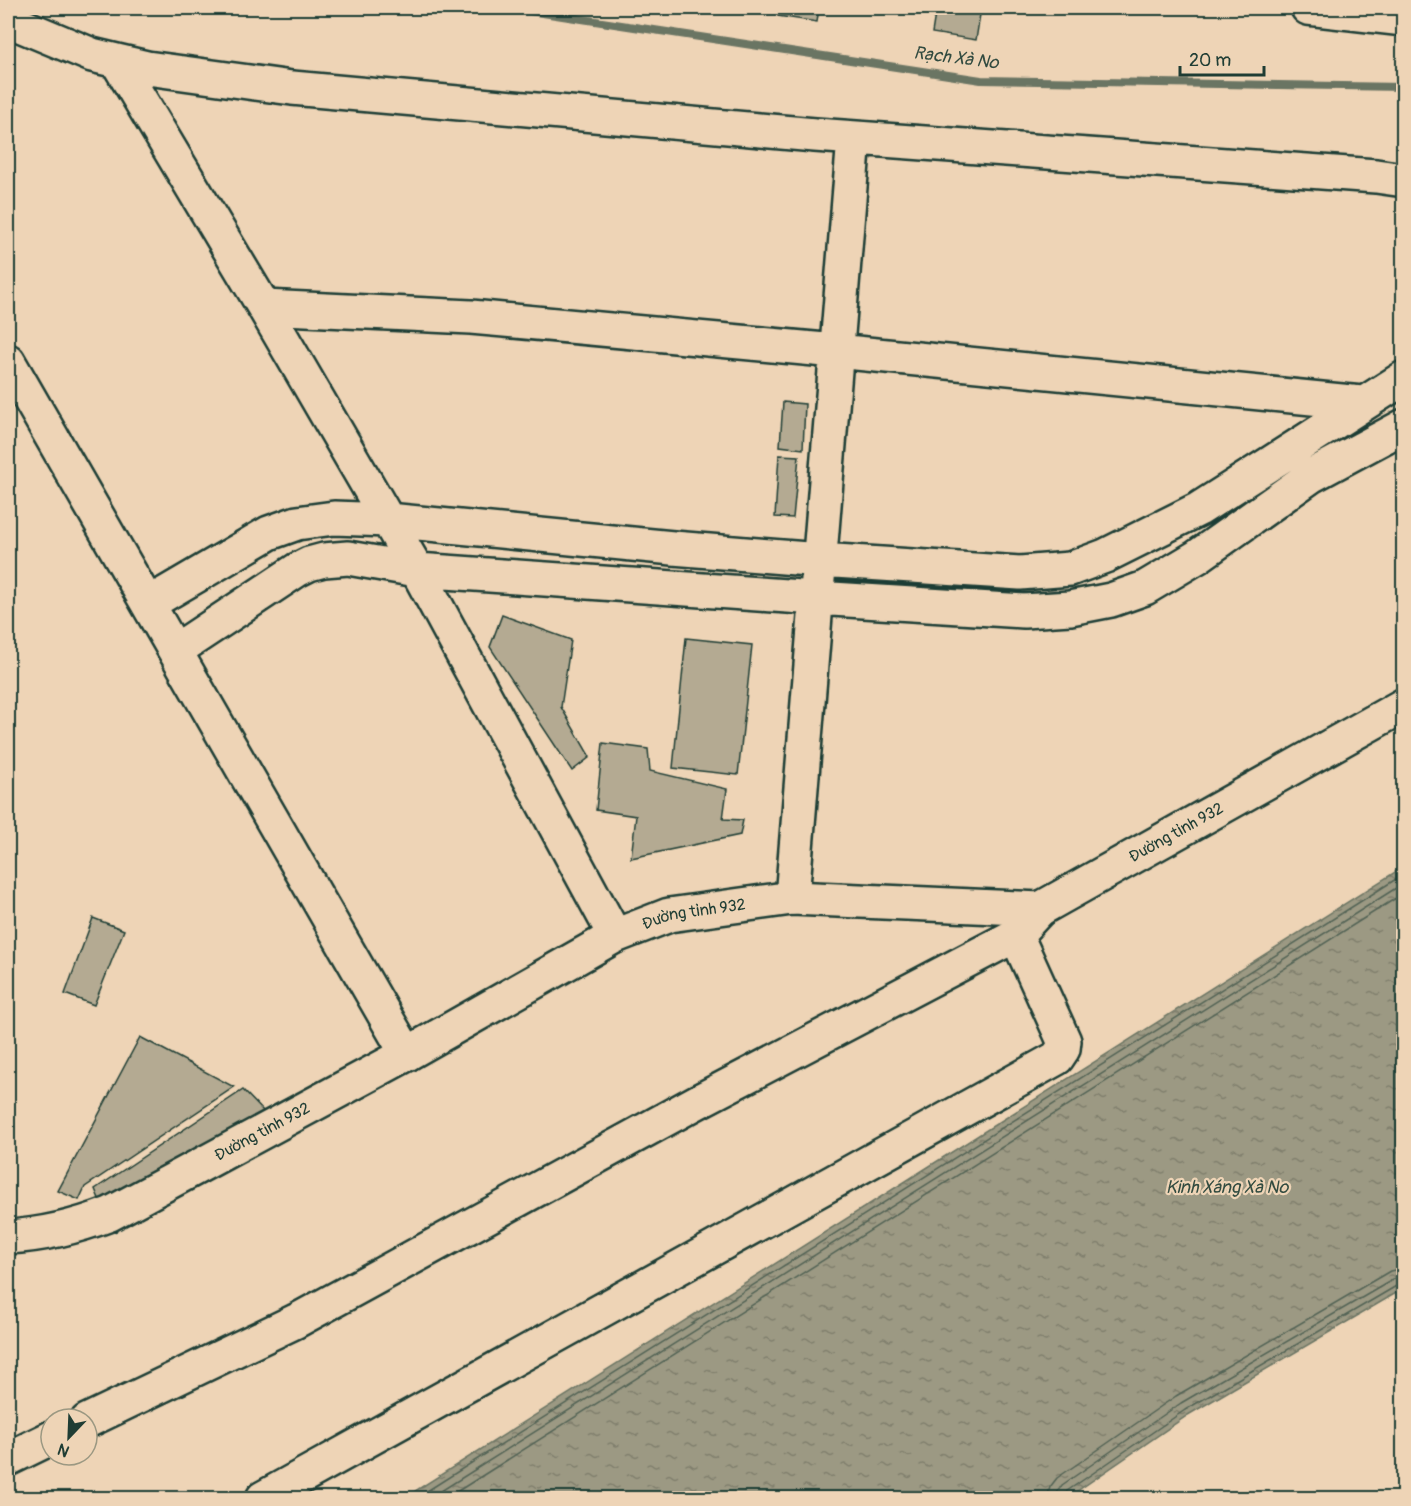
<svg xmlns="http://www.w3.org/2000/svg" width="1411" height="1506" font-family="Pangolin,sans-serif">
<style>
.water{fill:url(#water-ripples);stroke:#6a7463;stroke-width:1.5}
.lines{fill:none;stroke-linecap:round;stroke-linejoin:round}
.shore{stroke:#516254;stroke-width:1.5}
.stream{stroke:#6a7463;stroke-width:8}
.building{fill:#b4aa92;stroke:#1f3d34;stroke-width:1.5}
.minor-casing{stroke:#1f3d34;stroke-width:38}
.major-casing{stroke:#1f3d34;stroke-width:38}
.minor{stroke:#eed4b6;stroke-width:33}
.major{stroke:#eed4b6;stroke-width:33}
.labels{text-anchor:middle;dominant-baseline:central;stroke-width:4.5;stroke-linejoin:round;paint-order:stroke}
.street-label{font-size:16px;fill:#1f3d34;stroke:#eed4b6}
.water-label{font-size:18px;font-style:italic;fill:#324b40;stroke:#eed4b6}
</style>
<defs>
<pattern id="water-ripples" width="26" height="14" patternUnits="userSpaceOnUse" patternTransform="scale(1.5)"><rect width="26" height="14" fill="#9c9983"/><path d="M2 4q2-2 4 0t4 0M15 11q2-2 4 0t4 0" fill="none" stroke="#7f7e6c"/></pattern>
</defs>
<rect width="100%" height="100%" fill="#eed4b6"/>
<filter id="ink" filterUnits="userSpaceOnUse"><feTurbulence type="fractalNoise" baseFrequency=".0167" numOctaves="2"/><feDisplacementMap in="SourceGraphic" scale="12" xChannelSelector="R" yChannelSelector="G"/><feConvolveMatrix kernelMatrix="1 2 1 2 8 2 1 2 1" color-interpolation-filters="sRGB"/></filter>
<g filter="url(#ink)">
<path class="water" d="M1403 867V1289L1188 1415 1067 1498H404Z"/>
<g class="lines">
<path class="shore" d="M416 1498 1404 874
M430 1498 1404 883
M447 1498 1404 893
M1047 1498 1050 1487 1057 1478 1176 1396 1390 1271 1404 1268
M1056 1498 1058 1491 1062 1485 1181 1403 1394 1279 1404 1277
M1064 1498 1067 1491 1185 1410 1398 1285 1404 1284"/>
<path class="stream" d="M510 8 981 80 1404 87"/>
</g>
<path class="building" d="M779 8H819L817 22 778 16Z
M936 8H981L976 40 932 33Z
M783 402 805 404 803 449 780 446Z
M779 455 799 456 793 518 775 517Z
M502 615 571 640 561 707 590 757 572 771 490 647Z
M686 638 752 645 738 775 673 768Z
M603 743 648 749 650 771 727 789 723 819 743 820 740 835 631 858 636 816 596 810Z
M93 918 124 930 94 1005 65 994Z
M140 1037 234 1087 85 1187 79 1200 58 1191Z
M243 1090 267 1115 102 1206 95 1189Z"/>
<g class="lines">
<g class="minor-casing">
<path id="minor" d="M1308 8 1404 19
M8 20 92 55 117 61 147 68 292 88 815 135 1376 176 1404 180
M117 61 264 307 417 570 615 936
M264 307 471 317 836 351 1362 403
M8 361 407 1054
M148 604 269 533 297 523 334 518 388 520 673 548 820 560 1020 573 1070 569 1105 556 1199 509 1404 378
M175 651 297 570 309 564 324 560 348 558 417 570 816 598 1024 611 1070 608 1111 600 1145 588 1197 557 1311 476 1404 426
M792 898 854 138
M87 1421 296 1321 697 1102 1016 935 1040 909
M8 1459 51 1438
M263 1498 1057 1058 1063 1049 1064 1041 1016 935"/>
</g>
<g class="major-casing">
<g id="major">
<path id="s1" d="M8 1237C44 1235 76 1227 110 1214L407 1054 615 936 669 915 792 898 1040 909 1404 705"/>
</g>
</g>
<use href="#minor" class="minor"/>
<use href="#major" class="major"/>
</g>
</g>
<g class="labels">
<g class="street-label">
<text stroke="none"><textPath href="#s1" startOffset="1268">Đường tỉnh 932</textPath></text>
<text stroke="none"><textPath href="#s1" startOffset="764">Đường tỉnh 932</textPath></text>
<text stroke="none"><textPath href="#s1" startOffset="278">Đường tỉnh 932</textPath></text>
</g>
<g class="water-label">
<text transform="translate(956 58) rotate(7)">Rạch Xà No</text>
<text x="1227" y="1187">Kinh Xáng Xà No</text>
</g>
</g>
<rect width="1411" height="1506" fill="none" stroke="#eed4b6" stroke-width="30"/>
<rect x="15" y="15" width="1381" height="1476" fill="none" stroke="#1f3d34" stroke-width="2" filter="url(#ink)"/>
<g transform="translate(69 1437) rotate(203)"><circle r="28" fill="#eed4b6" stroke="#9b9882" stroke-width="1.5"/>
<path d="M0-4.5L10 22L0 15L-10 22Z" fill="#1f3d34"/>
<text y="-9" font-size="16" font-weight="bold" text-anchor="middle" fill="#1f3d34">N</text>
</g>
<path d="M1180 66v9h84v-9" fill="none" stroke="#1f3d34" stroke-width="3"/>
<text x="1189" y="66" font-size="18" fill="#1f3d34" stroke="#eed4b6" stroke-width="4.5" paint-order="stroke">20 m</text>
</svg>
